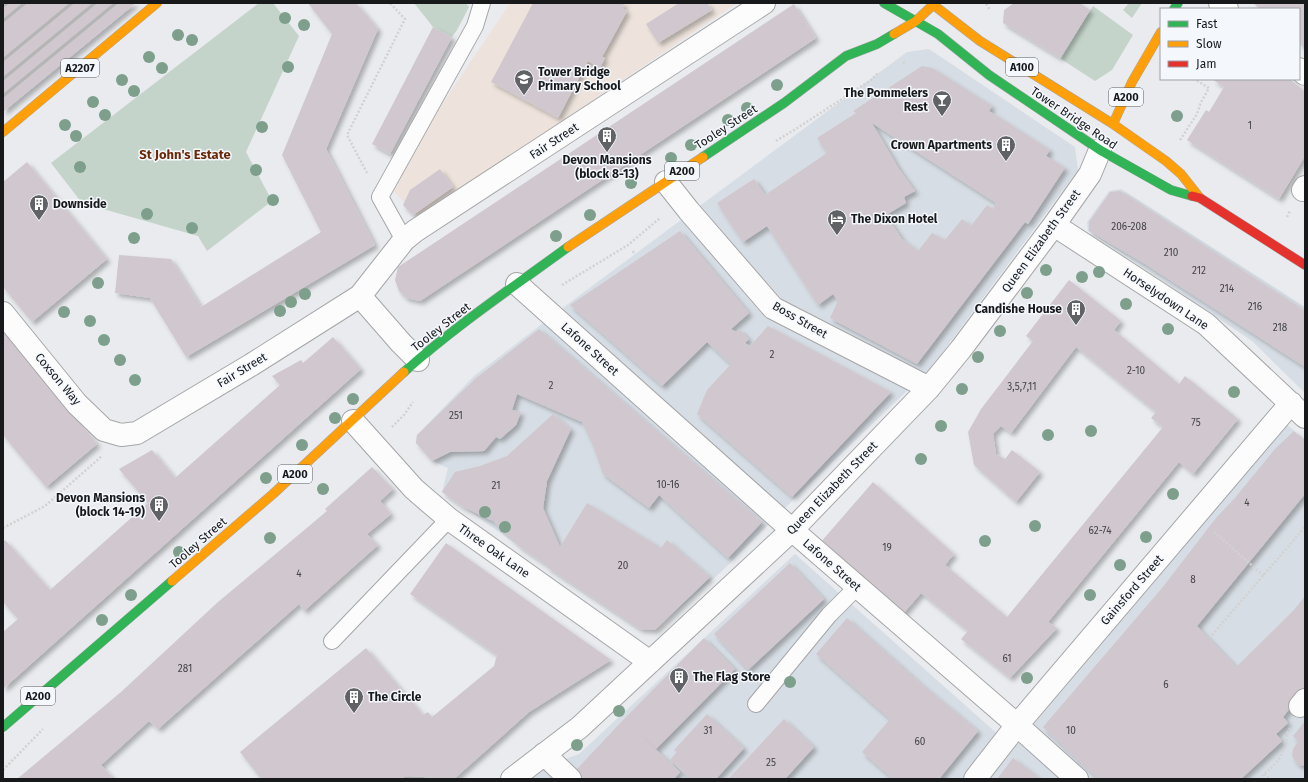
<svg xmlns="http://www.w3.org/2000/svg" width="1308" height="782" font-family="'Fira Sans',sans-serif">
<style>
.built{fill:#d7dde4}
.education{fill:#ede3dc}
.green{fill:#c4d4ca}
.building{fill:#d0c8ce;fill-rule:evenodd;filter:url(#shadow)}
.lines{fill:none;stroke-linecap:round;stroke-linejoin:round}
.lane-casing{stroke:#a5a6a8;stroke-width:18}
.street-casing{stroke:#a5a6a8;stroke-width:24}
.fast-casing{stroke:#a5a6a8;stroke-width:10}
.slow-casing{stroke:#a5a6a8;stroke-width:10}
.jam-casing{stroke:#a5a6a8;stroke-width:10}
.path{stroke:#d2d2d3;stroke-width:2.5;stroke-dasharray:2 2;stroke-linecap:butt}
.lane{stroke:#fcfcfc;stroke-width:16}
.street{stroke:#fcfcfc;stroke-width:22}
.fast{stroke:#30b455;stroke-width:9}
.slow{stroke:#ff9f0a;stroke-width:9}
.jam{stroke:#e5322d;stroke-width:9}
.rail{stroke:#b5b5b6;stroke-width:3}
.tree{fill:#7d9f8c}
.labels{text-anchor:middle;dominant-baseline:central;stroke-width:3;stroke-linejoin:round;paint-order:stroke}
.number-label{font-size:10px;fill:#464548}
.shield{fill:#f4f8fd;stroke:#5a5c5f;stroke-width:1}
.shield-label{font-size:11px;font-weight:bold;fill:#18191b}
.poi-label{font-size:12px;font-weight:bold;fill:#18191b;stroke:#f4f8fd;text-anchor:start}
.street-label{font-size:12px;fill:#18191b;stroke:#f4f8fd}
.neighbourhood-label{font-size:13px;font-weight:bold;fill:#692908;stroke:#f4f8fd}
</style>
<defs>
<filter id="shadow"><feDropShadow dx="3.5" dy="3.5" stdDeviation="2" flood-color="#0004"/></filter>
</defs>
<rect width="100%" height="100%" fill="#e9ebee"/>
<path class="built" d="M929 49 1075 147 1078 170 931 368 797 496 722 571 655 630 640 629 547 567 548 566 442 492 448 468 432 461 416 443 417 435 474 376 568 304 907 52Z
M1121 189 1305 307V393L1252 341 1088 231 1087 222 1109 191Z
M1279 418 1305 440V779H522L529 773 579 754 795 554 1010 745Z"/>
<path class="education" d="M510 3H737L419 218 388 185Z"/>
<path class="green" d="M259 3H273L299 36 246 152 272 201 207 251 198 236 82 203 51 163Z
M414 3H466L469 7 457 30 452 37 433 27Z
M1129 3H1142L1132 18 1123 10Z
M1093 6 1133 35 1112 70 1095 81 1061 59Z"/>
<path class="building" d="M3 3H136L3 112Z
M308 3H356L378 29 326 149 375 245 186 357 150 298 115 293 119 255 171 259 201 307 321 232 282 155 332 34Z
M533 3H625L622 8 627 11 602 57 605 58 600 68 588 61 558 118 491 82Z
M679 3H707L712 10 658 43 646 24Z
M1014 3H1080L1090 10 1060 58 1003 23 1004 10Z
M1253 3H1305V49L1299 43V9H1260Z
M794 4 816 38 420 301 406 298 399 291 395 280 398 267Z
M433 27 452 37 390 154 372 144Z
M922 66 932 68 992 106 989 111 1050 150 1046 156 1065 168 1028 224 1025 222 917 364 830 318 838 301 833 294 818 305 767 226 743 242 717 203 754 179 765 195 827 153 817 138 856 113 853 111ZM872 123 996 203 993 209 987 205 971 226 962 219 945 240 932 233 918 251 902 239 886 215 906 203 904 197 915 191 899 169Z
M1212 79H1290L1305 92V156L1279 199 1187 140 1206 110 1209 112 1224 87Z
M27 162 107 259 32 322 3 287V182Z
M440 169 453 187 413 215 403 205 410 190Z
M1120 191 1305 311V367L1145 264 1089 231V222L1110 192Z
M680 231 749 313 731 329 736 332 739 329 749 339 745 343 750 346 768 326 891 392 792 497 697 414 707 390 731 364 707 342 662 386 570 305Z
M1069 280 1121 321 1114 330 1179 384 1185 376 1238 419 1193 474 1179 462 1048 622 1057 628 1010 678 961 639 968 631 921 593 902 615 820 543 873 482 954 554 945 565 1007 617 1163 427 1151 418 1156 412 1076 347 1011 433 1001 426 993 434 996 454 1005 459 1012 450 1040 472 1016 502 974 465 968 432 981 409 1033 341 1026 336Z
M3 329 97 444 46 487 3 435Z
M539 329 762 522 728 558 659 495 649 508 603 474 593 446 582 422 517 394 512 410 521 412 516 425 500 439 496 437 484 451 450 452 432 461 416 443 417 435 476 378Z
M333 337 361 369 3 689V632L18 619 3 602V543L5 540 50 590 148 503 119 469 152 450 175 478 280 385 272 376 301 360 303 363Z
M553 414 571 429 547 481 543 508 560 547 587 503 661 548 667 540 710 577 655 630 640 629 547 567 548 566 520 547 493 521 463 507 442 492 455 472 480 466 507 456Z
M1294 431 1305 442V494L1197 626 1236 667 1294 610 1305 596V689L1283 717 1288 723 1276 734 1282 741 1241 779H1098L1043 727 1162 588 1216 518 1234 499 1275 449Z
M372 467 393 489 380 501 391 514 367 534 378 545 304 611 299 604 158 729 149 721 101 765 112 777 110 779H17L121 692 218 602 327 511 325 509Z
M446 543 611 660 529 712 454 779 409 776 394 779H261L240 752 366 648 423 715 428 712 432 717 494 666 497 655 410 594Z
M790 563 824 599 748 670 714 634Z
M847 618 921 684 978 731 939 779H893L862 752 890 719 816 654Z
M704 638 735 669 656 749 637 732 680 772 674 779H585L576 770 624 719Z
M707 714 744 748 716 779H690L670 760 677 752 674 750Z
M784 719 814 747 785 779H728Z
M1305 721V765L1300 766 1295 761 1292 755 1293 749 1298 741 1293 736Z
M1013 758 1040 779H997Z"/>
<g class="lines">
<g class="lane-casing">
<path id="lane" d="M404 240 380 197 475 26 482 3
M332 641 449 519
M756 704 829 615 857 587"/>
</g>
<g class="street-casing">
<path id="street" d="M1220 3 1227 9
M1299 69 1305 74
M666 182 689 211 773 308 929 388
M1303 190 1305 187
M1054 225 1206 324 1305 417
M517 284 792 530 1017 725 1077 779
M360 296 401 343 418 360
M3 313 77 404 104 430 121 435 137 433 251 365 360 296 404 240 415 231 764 3
M353 421 414 489 449 519 650 662
M1300 706 1305 700
M544 754 570 779
M512 779 580 727 792 530 929 388 961 349 1054 225 1090 174 1100 150
M975 779 1017 725 1291 403"/>
</g>
<g class="fast-casing">
<path id="fast" d="M884 3 938 34 989 75 1100 150 1171 190 1192 196
M1174 9 1178 3
M703 157 784 103 846 56 877 44 894 34
M404 372C454 327 513 287 568 247
M3 727 172 581"/>
</g>
<g class="slow-casing">
<path id="slow" d="M931 3 980 41 1113 124 1166 161 1181 174 1200 198
M894 34 916 21 935 3
M1113 124 1132 82 1161 32
M3 132 157 3
M568 247 703 157
M172 581 273 494 404 372"/>
</g>
<g class="jam-casing">
<path id="jam" d="M1192 196 1200 198 1305 265"/>
</g>
<path class="path" d="M986 4 990 10
M903 62 906 64
M1180 140 1197 114 1201 102 1209 88 1194 79
M776 141 799 127 871 80 879 72
M367 173 347 135 405 19 390 3
M1287 217 1290 211
M633 251 634 254
M562 285 628 245 660 218
M392 427 404 415 413 402
M3 528 45 506 102 456
M1214 532 1264 576
M1212 635 1305 527
M3 770 43 729
M1264 774 1270 779
M1259 779C1269 769 1281 761 1285 747 1287 740 1286 734 1290 728"/>
<use href="#lane" class="lane"/>
<use href="#street" class="street"/>
<use href="#fast" class="fast"/>
<use href="#slow" class="slow"/>
<use href="#jam" class="jam"/>
<path class="rail" d="M3 6 7 3
M3 21 25 3
M3 60 72 3
M3 79 95 3
M3 96 116 3"/>
</g>
<g class="tree">
<circle cx="285" cy="18" r="6"/>
<circle cx="304" cy="25" r="6"/>
<circle cx="178" cy="35" r="6"/>
<circle cx="192" cy="40" r="6"/>
<circle cx="149" cy="57" r="6"/>
<circle cx="288" cy="67" r="6"/>
<circle cx="162" cy="68" r="6"/>
<circle cx="122" cy="80" r="6"/>
<circle cx="777" cy="85" r="6"/>
<circle cx="134" cy="91" r="6"/>
<circle cx="93" cy="102" r="6"/>
<circle cx="747" cy="108" r="6"/>
<circle cx="105" cy="115" r="6"/>
<circle cx="1177" cy="116" r="6"/>
<circle cx="728" cy="120" r="6"/>
<circle cx="65" cy="125" r="6"/>
<circle cx="262" cy="127" r="6"/>
<circle cx="76" cy="136" r="6"/>
<circle cx="691" cy="145" r="6"/>
<circle cx="671" cy="158" r="6"/>
<circle cx="80" cy="167" r="6"/>
<circle cx="256" cy="170" r="6"/>
<circle cx="631" cy="183" r="6"/>
<circle cx="273" cy="200" r="6"/>
<circle cx="147" cy="214" r="6"/>
<circle cx="590" cy="215" r="6"/>
<circle cx="192" cy="228" r="6"/>
<circle cx="556" cy="236" r="6"/>
<circle cx="134" cy="238" r="6"/>
<circle cx="1046" cy="270" r="6"/>
<circle cx="1099" cy="272" r="6"/>
<circle cx="1082" cy="277" r="6"/>
<circle cx="98" cy="283" r="6"/>
<circle cx="1027" cy="293" r="6"/>
<circle cx="305" cy="294" r="6"/>
<circle cx="291" cy="302" r="6"/>
<circle cx="1126" cy="304" r="6"/>
<circle cx="280" cy="311" r="6"/>
<circle cx="64" cy="312" r="6"/>
<circle cx="90" cy="321" r="6"/>
<circle cx="1168" cy="329" r="6"/>
<circle cx="1000" cy="331" r="6"/>
<circle cx="104" cy="340" r="6"/>
<circle cx="978" cy="357" r="6"/>
<circle cx="120" cy="360" r="6"/>
<circle cx="135" cy="380" r="6"/>
<circle cx="962" cy="389" r="6"/>
<circle cx="1234" cy="392" r="6"/>
<circle cx="353" cy="399" r="6"/>
<circle cx="335" cy="418" r="6"/>
<circle cx="941" cy="426" r="6"/>
<circle cx="1091" cy="431" r="6"/>
<circle cx="1048" cy="435" r="6"/>
<circle cx="302" cy="445" r="6"/>
<circle cx="921" cy="459" r="6"/>
<circle cx="266" cy="478" r="6"/>
<circle cx="323" cy="489" r="6"/>
<circle cx="1173" cy="494" r="6"/>
<circle cx="485" cy="512" r="6"/>
<circle cx="1035" cy="526" r="6"/>
<circle cx="505" cy="527" r="6"/>
<circle cx="1146" cy="537" r="6"/>
<circle cx="270" cy="538" r="6"/>
<circle cx="985" cy="541" r="6"/>
<circle cx="179" cy="552" r="6"/>
<circle cx="1120" cy="565" r="6"/>
<circle cx="131" cy="595" r="6"/>
<circle cx="1090" cy="595" r="6"/>
<circle cx="102" cy="620" r="6"/>
<circle cx="1027" cy="678" r="6"/>
<circle cx="790" cy="682" r="6"/>
<circle cx="619" cy="711" r="6"/>
<circle cx="577" cy="745" r="6"/>
</g>
<defs>
<g id="school-pin" transform="scale(1)"><path d="M0 17L-7.5 6A9.5 9.5 0 1 1 7.5 6Z" fill="#616265" stroke="#f4f8fd"/><path d="M0-5L7-2L0 1L-7-2ZM-4 1L0 2.5L4 1V4Q0 6-4 4Z" fill="#fff"/></g>
<g id="bar-pin" transform="scale(1)"><path d="M0 17L-7.5 6A9.5 9.5 0 1 1 7.5 6Z" fill="#616265" stroke="#f4f8fd"/><path d="M-6-5H6L.8 .8V4.5H3.5V6h-7V4.5H-.8V.8Z" fill="#fff"/></g>
<g id="building-pin" transform="scale(1)"><path d="M0 17L-7.5 6A9.5 9.5 0 1 1 7.5 6Z" fill="#616265" stroke="#f4f8fd"/><path d="M-4-6H4V6H1V3H-1V6H-4ZM-2.5-4.3h1.7v1.8h-1.7ZM.8-4.3h1.7v1.8H.8ZM-2.5-1h1.7V.8h-1.7ZM.8-1h1.7V.8H.8Z" fill="#fff"/></g>
<g id="hotel-pin" transform="scale(1)"><path d="M0 17L-7.5 6A9.5 9.5 0 1 1 7.5 6Z" fill="#616265" stroke="#f4f8fd"/><path d="M-6-4.5h1.5V1H6V5H4.5V3h-9V5H-6ZM-4 0a1.8 1.8 0 1 1 3.6 0ZM.5 0V-2.5h3Q6-2.5 6 0Z" fill="#fff"/></g>
</defs>
<g fill-rule="evenodd">
<use href="#school-pin" x="524" y="79"/>
<use href="#bar-pin" x="942" y="100"/>
<use href="#building-pin" x="607" y="136"/>
<use href="#building-pin" x="1006" y="145"/>
<use href="#building-pin" x="39" y="204"/>
<use href="#hotel-pin" x="837" y="219"/>
<use href="#building-pin" x="1076" y="309"/>
<use href="#building-pin" x="159" y="505"/>
<use href="#building-pin" x="679" y="677"/>
<use href="#building-pin" x="354" y="697"/>
</g>
<g class="labels">
<g class="number-label">
<text x="1250" y="126">1</text>
<text x="1129" y="227">206-208</text>
<text x="1171" y="253">210</text>
<text x="1199" y="271">212</text>
<text x="1227" y="289">214</text>
<text x="1255" y="307">216</text>
<text x="1280" y="328">218</text>
<text x="772" y="355">2</text>
<text x="1136" y="371">2-10</text>
<text x="551" y="386">2</text>
<text x="1022" y="387">3,5,7,11</text>
<text x="456" y="416">251</text>
<text x="1196" y="423">75</text>
<text x="668" y="485">10-16</text>
<text x="496" y="486">21</text>
<text x="1247" y="503">4</text>
<text x="1100" y="531">62-74</text>
<text x="887" y="548">19</text>
<text x="623" y="566">20</text>
<text x="299" y="574">4</text>
<text x="1193" y="580">8</text>
<text x="1007" y="659">61</text>
<text x="185" y="669">281</text>
<text x="1166" y="685">6</text>
<text x="708" y="731">31</text>
<text x="1071" y="731">10</text>
<text x="920" y="742">60</text>
<text x="771" y="763">25</text>
</g>
<g class="shield">
<rect x="1006" y="58" width="32" height="18" rx="3"/>
<rect x="61" y="59" width="38" height="18" rx="3"/>
<rect x="1109" y="88" width="34" height="18" rx="3"/>
<rect x="665" y="162" width="34" height="18" rx="3"/>
<rect x="278" y="465" width="34" height="18" rx="3"/>
<rect x="21" y="687" width="34" height="18" rx="3"/>
</g>
<g class="shield-label">
<text x="1022" y="67">A100</text>
<text x="80" y="68">A2207</text>
<text x="1126" y="97">A200</text>
<text x="682" y="171">A200</text>
<text x="295" y="474">A200</text>
<text x="38" y="696">A200</text>
</g>
<g class="poi-label">
<text x="538" y="72">Tower Bridge<tspan x="538" dy="14">Primary School</tspan></text>
<text x="928" y="93" text-anchor="end">The Pommelers<tspan x="928" dy="14">Rest</tspan></text>
<text x="992" y="145" text-anchor="end">Crown Apartments</text>
<text x="607" y="160" text-anchor="middle">Devon Mansions<tspan x="607" dy="14">(block 8-13)</tspan></text>
<text x="53" y="204">Downside</text>
<text x="851" y="219">The Dixon Hotel</text>
<text x="1062" y="309" text-anchor="end">Candishe House</text>
<text x="145" y="498" text-anchor="end">Devon Mansions<tspan x="145" dy="14">(block 14-19)</tspan></text>
<text x="693" y="677">The Flag Store</text>
<text x="368" y="697">The Circle</text>
</g>
<g class="street-label">
<text transform="translate(1074 118) rotate(34)">Tower Bridge Road</text>
<text transform="translate(726 127) rotate(-33)">Tooley Street</text>
<text transform="translate(554 141) rotate(-33)">Fair Street</text>
<text transform="translate(1041 241) rotate(-54)">Queen Elizabeth Street</text>
<text transform="translate(1166 299) rotate(34)">Horselydown Lane</text>
<text transform="translate(800 320) rotate(30)">Boss Street</text>
<text transform="translate(441 327) rotate(-38)">Tooley Street</text>
<text transform="translate(590 349) rotate(42)">Lafone Street</text>
<text transform="translate(242 370) rotate(-31)">Fair Street</text>
<text transform="translate(58 379) rotate(50)">Coxson Way</text>
<text transform="translate(832 488) rotate(-46)">Queen Elizabeth Street</text>
<text transform="translate(198 543) rotate(-41)">Tooley Street</text>
<text transform="translate(494 551) rotate(35)">Three Oak Lane</text>
<text transform="translate(832 565) rotate(41)">Lafone Street</text>
<text transform="translate(1132 590) rotate(-49)">Gainsford Street</text>
</g>
<g class="neighbourhood-label">
<text x="185" y="154">St John's Estate</text>
</g>
</g>
<rect width="1308" height="782" fill="none" stroke="#18191b" stroke-width="8"/>
<rect x="1160" y="8" width="140" height="72" fill="#f4f8fd" stroke="#9c9fa3"/>
<rect x="1168" y="21" width="20" height="6" fill="#30b455" stroke="#9c9fa3"/>
<text x="1196" y="28" font-size="12" fill="#18191b">Fast</text>
<rect x="1168" y="41" width="20" height="6" fill="#ff9f0a" stroke="#9c9fa3"/>
<text x="1196" y="48" font-size="12" fill="#18191b">Slow</text>
<rect x="1168" y="61" width="20" height="6" fill="#e5322d" stroke="#9c9fa3"/>
<text x="1196" y="68" font-size="12" fill="#18191b">Jam</text>
</svg>
